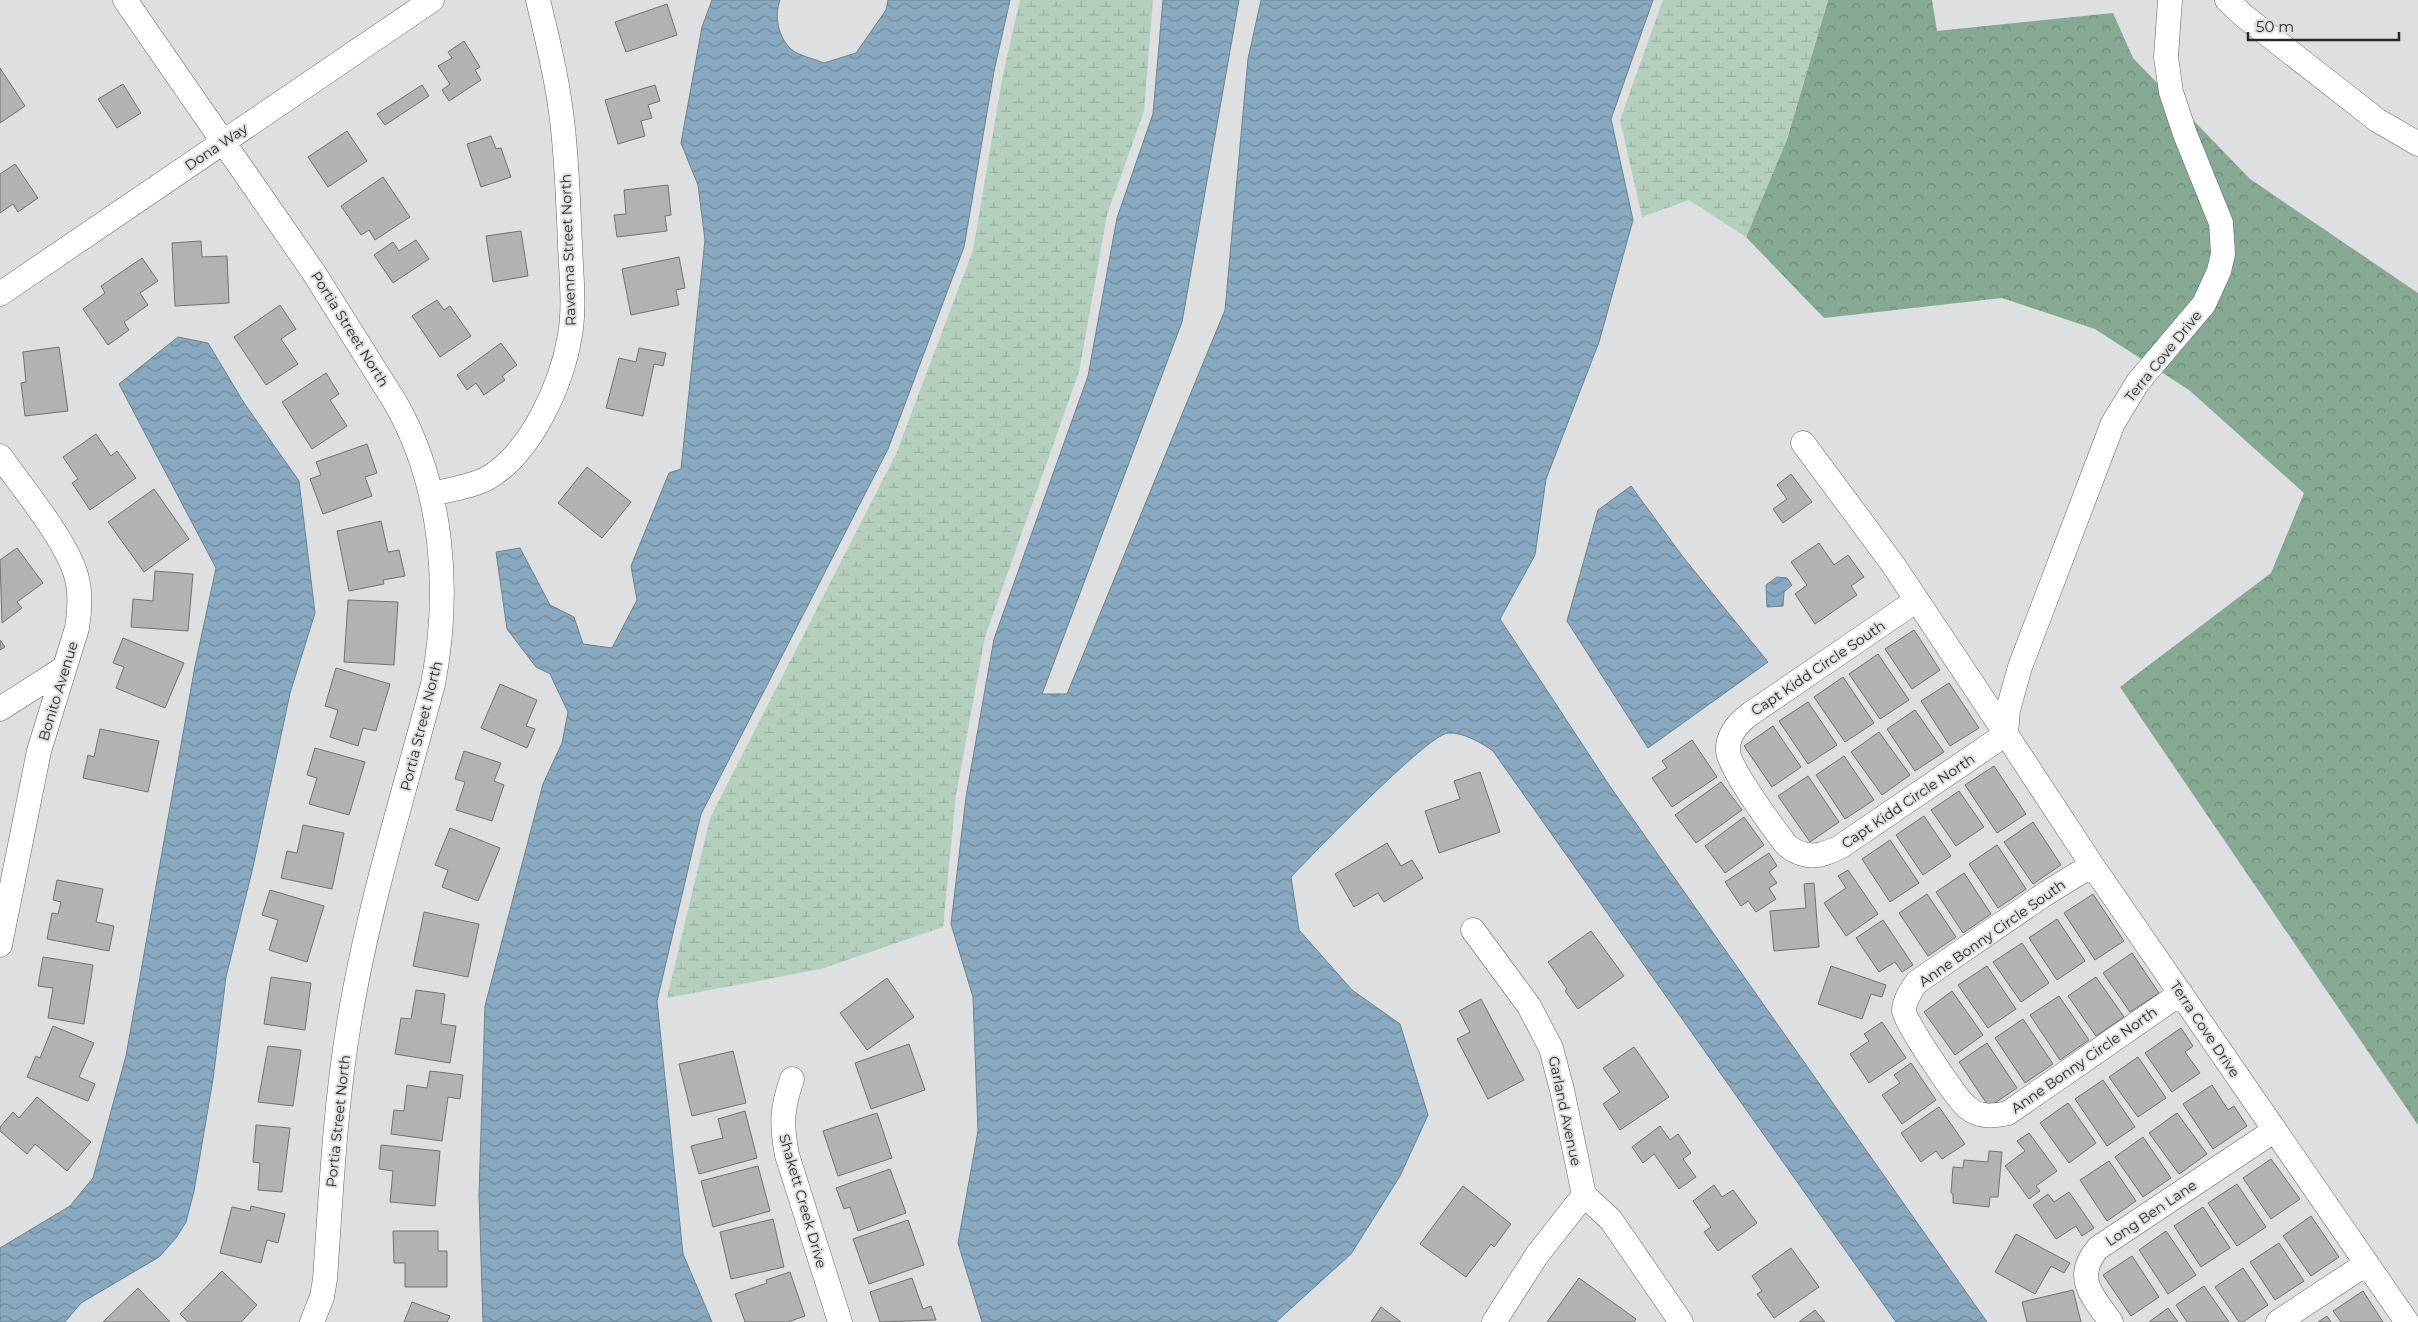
<svg xmlns="http://www.w3.org/2000/svg" width="2418" height="1322" font-family="Montserrat,sans-serif">
<style>
.forest{fill:url(#forest-crowns)}
.wetland{fill:url(#wetland-marsh)}
.water{fill:url(#water-waves);stroke:#6b8292}
.building{fill:#b1b2b2;stroke:#727273}
.lines{fill:none;stroke-linecap:round;stroke-linejoin:round}
.minor-casing{stroke:#606161;stroke-width:25}
.minor{stroke:#fff;stroke-width:24}
.labels{text-anchor:middle;dominant-baseline:central;stroke-width:4;stroke-linejoin:round;paint-order:stroke}
.street-label{font-size:14px;fill:#282828;stroke:#dedfe0}
</style>
<defs>
<pattern id="forest-crowns" width="20" height="18" patternUnits="userSpaceOnUse" patternTransform="scale(1.25)"><rect width="20" height="18" fill="#86a993"/><path d="M2 6a3 3 0 1 1 6 0M12 15a3 3 0 1 1 6 0" fill="none" stroke="#6e8a78"/></pattern>
<pattern id="wetland-marsh" width="20" height="14" patternUnits="userSpaceOnUse" patternTransform="scale(1.25)"><rect width="20" height="14" fill="#b4cfbe"/><path d="M1 5h8M5 5V1M11 12h8M15 12V8" fill="none" stroke="#9bb2a3"/></pattern>
<pattern id="water-waves" width="16" height="10" patternUnits="userSpaceOnUse" patternTransform="scale(1.25)"><rect width="16" height="10" fill="#88a9c0"/><path d="M0 5q4-4 8 0t8 0" fill="none" stroke="#6f8a9c"/></pattern>
</defs>
<rect width="100%" height="100%" fill="#dedfe0"/>
<path class="forest" d="M1828 0H1932L1937 31 2113 13 2133 58 2250 179 2418 293V1125L2120 687 2271 573 2304 493 2189 390 2095 329 2002 298 1824 318 1746 237 1787 139Z"/>
<path class="wetland" d="M1020 0H1153L1144 111 1107 215 1079 372 985 637 956 795 943 927 821 969 667 998 710 818 896 454 973 250 1003 74Z
M1663 0H1828L1787 139 1746 237 1689 200 1642 217 1620 120Z"/>
<path class="water" d="M712 0H780C774 16 778 38 792 50 800 56 815 59 824 63L856 53 886 10 888 0H1010L994 71 964 247 888 449 701 814 657 1001 683 1254 712 1322H483L479 1195 485 1006 543 784 562 743 568 712 550 674 536 667 507 629 496 552 520 548 550 605 574 617 583 644 612 648 637 600 631 566 669 473 681 469 705 240 698 185 681 143 702 27Z
M1163 0H1239L1182 322 1042 694H1067L1225 310 1248 59 1261 0H1653L1611 119 1633 220 1599 342 1546 479 1535 555 1500 619 1609 785 1987 1322H1896L1493 751C1482 743 1463 732 1448 733 1427 735 1312 855 1291 877L1299 930 1352 990 1400 1024 1428 1115 1400 1176 1351 1254 1276 1322H982L958 1243 978 1131 973 997 951 924 966 797 994 639 1088 376 1117 218 1153 114Z
M178 337 208 343 244 403 299 481 315 613 290 693 253 867 226 977 213 1079 194 1191 186 1222 176 1238 159 1257 81 1303 65 1322H0V1248L70 1206 93 1178 126 1056 195 666 216 568 119 384Z
M1631 486 1683 557 1768 662 1648 748 1567 621 1598 510Z
M1777 577 1787 578 1792 585 1784 592 1783 606 1767 607 1766 585Z"/>
<path class="building" d="M667 4 677 35 626 52 615 22Z
M464 41 480 67 475 70 481 80 449 101 442 90 450 84 438 66 452 58 448 52Z
M0 68 25 106 0 123Z
M123 84 141 113 117 128 98 99Z
M422 85 429 96 385 125 377 114Z
M655 85 660 101 648 105 652 118 641 121 645 136 618 144 605 100Z
M347 131 367 161 328 187 308 157Z
M491 136 496 149 501 148 511 177 481 187 467 144Z
M15 164 38 198 18 212 13 204 0 213V174Z
M383 177 410 217 375 240 369 230 361 235 341 206Z
M668 185 671 215 665 216 667 231 617 237 614 215 626 214 624 190Z
M521 231 528 276 493 282 486 236Z
M416 240 429 259 393 283 374 255 393 242 399 251Z
M201 241 202 257 227 256 229 303 175 306 172 243Z
M679 257 685 288 676 290 679 305 631 315 622 269Z
M142 258 158 281 140 293 148 305 124 322 129 330 108 345 83 309 105 293 101 286Z
M437 300 444 310 450 306 471 336 440 357 412 316Z
M280 305 296 329 281 339 298 364 266 385 234 337Z
M501 343 517 365 502 376 505 380 484 395 476 383 467 390 457 375Z
M59 347 68 411 25 416 21 383 26 382 23 352Z
M639 348 666 353 663 366 654 364 643 416 606 408 619 358 636 362Z
M326 373 339 394 330 400 347 426 312 449 282 402Z
M96 434 111 456 117 451 136 478 90 510 72 483 78 479 63 457Z
M367 444 377 473 365 477 372 496 323 514 310 479 321 475 316 462Z
M587 467 631 502 602 538 558 503Z
M1791 474 1812 502 1783 523 1773 509 1787 499 1777 485Z
M154 489 189 539 144 572 108 522Z
M381 521 388 552 399 550 405 576 383 580 384 584 349 591 337 531Z
M1819 543 1834 565 1848 555 1864 577 1851 586 1857 595 1815 624 1795 594 1807 585 1791 562Z
M17 548 43 583 17 602 22 608 2 623 0 560Z
M155 571 193 574 188 631 131 627 133 599 153 601Z
M348 600 398 602 394 665 344 662Z
M1914 630 1940 670 1912 689 1885 649Z
M123 638 184 663 165 708 116 688 124 667 113 663Z
M0 640 5 647 0 650Z
M1878 654 1909 700 1880 719 1849 674Z
M336 668 390 684 376 731 363 728 358 746 330 737 338 710 325 706Z
M1843 677 1874 723 1845 742 1814 697Z
M1949 683 1979 728 1950 746 1921 701Z
M500 684 537 700 526 726 535 729 527 748 481 728Z
M1808 702 1837 745 1808 764 1779 721Z
M1915 710 1944 752 1915 771 1887 729Z
M1773 726 1801 767 1772 787 1744 746Z
M100 729 159 741 148 792 83 778 88 755 94 757Z
M1879 732 1910 775 1882 795 1851 752Z
M1692 740 1717 777 1672 807 1652 778 1667 768 1662 761Z
M315 748 365 762 349 815 309 804 317 778 307 775Z
M464 751 501 763 494 781 504 785 492 821 456 810 465 782 455 779Z
M1844 756 1874 800 1845 819 1816 775Z
M1994 766 2026 814 1997 833 1965 785Z
M1480 772 1500 832 1439 853 1425 811 1460 799 1454 781Z
M1808 776 1839 822 1810 842 1778 796Z
M1721 782 1742 810 1696 843 1675 815Z
M1959 791 1984 827 1956 846 1931 810Z
M1924 816 1951 856 1923 875 1896 835Z
M1744 817 1764 845 1725 873 1705 846Z
M2033 822 2061 865 2033 884 2004 842Z
M303 825 344 833 332 889 281 878 287 851 297 853Z
M450 828 500 848 478 901 442 887 448 870 435 865Z
M1890 840 1919 883 1890 902 1862 859Z
M1387 843 1401 866 1412 860 1423 878 1384 902 1378 893 1354 907 1335 874Z
M1997 845 2026 889 1998 908 1969 864Z
M1769 853 1777 866 1769 872 1777 883 1769 888 1776 899 1756 912 1748 901 1741 906 1725 882Z
M1848 870 1878 914 1846 936 1824 903 1846 888 1838 876Z
M1964 873 1991 914 1963 933 1936 892Z
M57 880 103 889 96 922 114 926 109 951 47 939 52 913 58 914 61 902 53 900Z
M1814 883 1819 947 1774 951 1770 911 1806 908 1804 884Z
M270 890 324 906 307 962 269 950 278 920 262 915Z
M1927 894 1956 937 1928 956 1899 913Z
M2093 894 2124 941 2095 960 2064 913Z
M424 912 479 924 468 977 413 966Z
M2057 919 2085 961 2057 980 2029 938Z
M1883 920 1913 965 1902 972 1895 962 1879 972 1856 938Z
M1591 931 1624 976 1578 1009 1565 991 1567 989 1548 962Z
M2022 943 2049 983 2021 1002 1993 962Z
M2132 953 2159 993 2130 1012 2103 973Z
M43 957 93 965 84 1024 48 1018 53 988 38 986Z
M1831 966 1886 985 1882 997 1871 994 1862 1019 1818 1004Z
M1987 966 2016 1009 1988 1028 1958 985Z
M271 977 311 983 305 1030 264 1024Z
M2096 977 2124 1017 2096 1036 2068 996Z
M887 978 914 1017 867 1050 840 1013Z
M416 990 445 994 441 1024 456 1026 450 1063 395 1054 401 1018 411 1019Z
M1952 991 1983 1035 1955 1055 1924 1012Z
M2059 996 2089 1040 2060 1060 2030 1015Z
M1481 999 1524 1080 1488 1099 1457 1039 1470 1032 1459 1011Z
M2023 1019 2053 1064 2025 1083 1995 1038Z
M1882 1022 1906 1058 1869 1083 1850 1054 1869 1041 1864 1034Z
M53 1026 94 1043 79 1077 95 1084 88 1101 27 1077 36 1056 40 1058Z
M2181 1028 2193 1046 2185 1052 2200 1073 2172 1092 2145 1053Z
M1987 1043 2017 1088 1989 1107 1959 1062Z
M909 1044 925 1090 871 1109 855 1063Z
M268 1046 301 1050 293 1106 258 1102Z
M1634 1047 1669 1097 1620 1130 1603 1104 1620 1092 1603 1068Z
M733 1051 746 1103 692 1116 679 1064Z
M2138 1057 2166 1098 2138 1117 2109 1077Z
M1911 1063 1936 1100 1902 1124 1882 1095 1900 1083 1894 1075Z
M430 1071 463 1075 460 1099 448 1097 442 1141 391 1134 394 1110 404 1111 407 1085 427 1088Z
M2103 1080 2135 1127 2107 1146 2075 1099Z
M2212 1085 2228 1110 2234 1106 2247 1126 2213 1149 2183 1104Z
M37 1097 91 1142 67 1171 35 1144 27 1154 0 1131V1127L13 1112 19 1118Z
M2068 1103 2096 1143 2069 1163 2040 1123Z
M1939 1107 1965 1144 1942 1159 1936 1151 1921 1162 1901 1133Z
M745 1111 757 1158 699 1174 691 1146 723 1138 718 1119Z
M877 1113 892 1158 838 1176 823 1131Z
M2177 1113 2207 1154 2179 1174 2149 1133Z
M256 1125 290 1128 282 1192 258 1190 260 1163 253 1162Z
M1660 1126 1670 1140 1678 1134 1691 1153 1683 1159 1696 1177 1679 1189 1654 1154 1643 1163 1632 1147Z
M2029 1133 2057 1171 2036 1186 2040 1191 2029 1199 2005 1166 2025 1151 2017 1141Z
M2143 1137 2171 1178 2143 1197 2115 1157Z
M381 1145 440 1151 435 1206 390 1202 393 1171 379 1169Z
M1989 1151 2002 1152 1998 1197H1990L1989 1207 1953 1203V1194L1951 1193 1953 1167 1963 1168 1964 1160 1988 1162Z
M2271 1159 2300 1199 2271 1219 2243 1178Z
M2109 1161 2136 1201 2107 1221 2080 1180Z
M758 1166 770 1211 713 1227 701 1181Z
M890 1169 906 1213 858 1231 850 1207 844 1209 836 1188Z
M2237 1184 2266 1227 2237 1246 2208 1203Z
M1714 1185 1722 1197 1733 1190 1757 1223 1718 1251 1704 1232 1711 1227 1693 1201Z
M1463 1186 1511 1224 1494 1247 1491 1244 1466 1277 1420 1244Z
M2069 1192 2094 1228 2082 1236 2076 1226 2056 1239 2033 1205 2048 1194 2054 1202Z
M251 1206 285 1214 278 1243 267 1240 261 1263 220 1253 232 1207 250 1211Z
M2203 1207 2230 1248 2201 1267 2174 1226Z
M2311 1216 2339 1257 2311 1276 2283 1236Z
M773 1219 784 1267 731 1279 720 1232Z
M908 1220 924 1265 869 1284 853 1239Z
M393 1231H438V1251H447V1287H405V1263H394Z
M2166 1231 2196 1275 2168 1294 2139 1250Z
M2016 1234 2070 1263 2064 1273 2051 1266 2035 1294 1995 1272Z
M2279 1243 2304 1281 2275 1300 2250 1262Z
M1791 1248 1819 1287 1774 1318 1757 1294 1762 1291 1752 1276Z
M2132 1256 2159 1297 2131 1316 2103 1275Z
M2243 1268 2268 1305 2243 1322H2239L2215 1287Z
M222 1271 257 1305 241 1322H188L180 1314Z
M790 1272 805 1316 788 1322H745L735 1294 767 1283 766 1280Z
M912 1278 923 1309 931 1306 936 1320 880 1322 870 1292Z
M1579 1278 1636 1319 1634 1322H1547Z
M2204 1286 2229 1322H2187L2176 1305Z
M138 1288 170 1322H103Z
M2073 1290 2081 1322H2027L2022 1302Z
M2363 1291 2383 1322H2341L2333 1311Z
M412 1302 450 1316 447 1322H404Z
M1381 1307 1401 1322H1371Z
M2168 1308 2178 1322H2149Z
M1815 1310 1825 1322H1799Z
M2327 1316 2331 1322H2318Z"/>
<g class="lines">
<g class="minor-casing">
<path id="minor" d="M125 0 314 273 395 402C443 486 451 590 433 684 403 796 368 908 349 1023 335 1107 331 1194 325 1279L322 1297 312 1322
M2170 0 2166 57 2171 92 2185 134 2221 223 2223 254 2219 271 2204 304 2138 382 2113 423 2020 667 2008 710 2006 734 2092 865 2407 1322
M2227 0 2244 16 2377 120 2418 144
M0 294 432 0
M1803 443 1892 563 2006 734 1840 847C1827 853 1814 859 1800 853 1794 851 1788 847 1784 842 1772 826 1729 768 1728 751 1727 735 1738 723 1750 714L1917 600
M0 456C22 487 66 540 76 575 81 592 80 610 77 628L39 751 0 945
M431 494C448 490 470 487 486 479 531 454 562 384 570 335 575 306 571 274 570 244 568 201 567 155 561 112 556 74 547 37 538 0
M0 709 64 668
M2092 865 2045 894 1917 982C1911 990 1904 1001 1904 1011 1905 1022 1957 1100 1968 1108 1980 1118 1994 1116 2008 1113L2181 993
M1473 930 1529 1006 1551 1048 1562 1090 1584 1195 1611 1220 1681 1322
M792 1079C782 1108 781 1124 787 1155L840 1322
M1494 1322 1537 1255 1584 1195
M2111 1322C2092 1296 2073 1277 2098 1248L2275 1130
M2278 1322 2366 1264"/>
</g>
<use href="#minor" class="minor"/>
</g>
<g class="labels">
<g class="street-label">
<text transform="translate(216 147) rotate(-34)">Dona Way</text>
<text transform="translate(568 250) rotate(-92)">Ravenna Street North</text>
<text transform="translate(350 329) rotate(58)">Portia Street North</text>
<text transform="translate(2163 356) rotate(-51)">Terra Cove Drive</text>
<text transform="translate(1818 668) rotate(-34)">Capt Kidd Circle South</text>
<text transform="translate(58 691) rotate(-73)">Bonito Avenue</text>
<text transform="translate(421 726) rotate(-76)">Portia Street North</text>
<text transform="translate(1908 801) rotate(-34)">Capt Kidd Circle North</text>
<text transform="translate(1992 933) rotate(-35)">Anne Bonny Circle South</text>
<text transform="translate(2205 1029) rotate(56)">Terra Cove Drive</text>
<text transform="translate(2084 1060) rotate(-35)">Anne Bonny Circle North</text>
<text transform="translate(1565 1111) rotate(78)">Garland Avenue</text>
<text transform="translate(338 1121) rotate(-84)">Portia Street North</text>
<text transform="translate(803 1201) rotate(74)">Shakett Creek Drive</text>
<text transform="translate(2151 1213) rotate(-34)">Long Ben Lane</text>
</g>
</g>
<path d="M2248 32v8h151v-8" fill="none" stroke="#282828" stroke-width="2.5"/>
<text x="2256" y="32" font-size="15" fill="#282828" stroke="#dedfe0" stroke-width="4" paint-order="stroke">50 m</text>
</svg>
